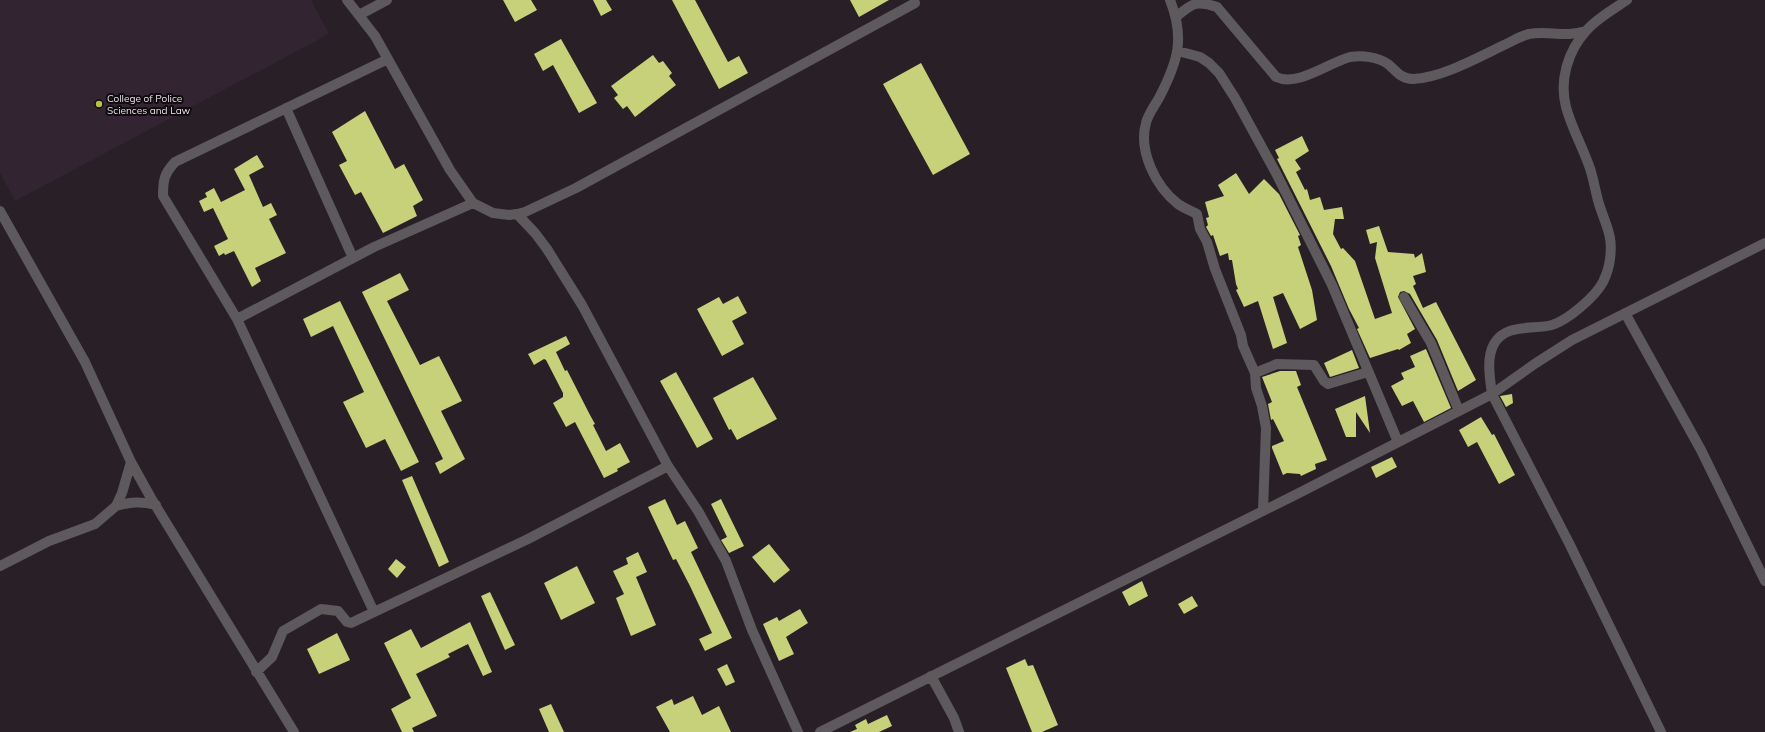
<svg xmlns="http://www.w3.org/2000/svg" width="1765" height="732" font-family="Mulish,sans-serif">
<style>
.built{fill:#332431}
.building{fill:#c7d179}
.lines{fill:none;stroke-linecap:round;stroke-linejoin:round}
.street{stroke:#5e595d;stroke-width:10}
.poi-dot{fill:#b6c148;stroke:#0f0b0e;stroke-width:1.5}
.labels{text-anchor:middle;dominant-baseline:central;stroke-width:4;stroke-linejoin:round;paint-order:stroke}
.poi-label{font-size:10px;fill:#e8e1e7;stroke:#0f0b0e;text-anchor:start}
</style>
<rect width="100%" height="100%" fill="#291f27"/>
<path class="built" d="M0 0H311L329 34 15 201 0 173Z"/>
<path class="building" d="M503 0H531L537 10 515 22Z
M593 0H606L612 10 601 16Z
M672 0H695L728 62 739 56 748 73 719 89Z
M850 0H889L859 17Z
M561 39 597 103 579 113 553 65 543 71 534 54Z
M653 55 659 63 663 61 672 73 669 76 676 85 635 117 627 106 623 109 614 98 618 95 611 86Z
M921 63 970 154 933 175 883 84Z
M365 111 395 169 404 164 423 200 413 206 417 216 383 233 361 192 355 195 339 165 347 161 332 132Z
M1302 136 1309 151 1295 160 1301 169 1296 172 1305 190 1307 189 1310 200 1320 197 1324 210 1342 207 1344 219H1335L1333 234 1341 249 1343 248 1355 261 1375 319 1392 313 1375 258 1377 242 1370 244 1366 230 1379 226 1388 252 1414 254 1415 258 1422 253 1426 272 1413 276 1416 284 1413 286 1423 308 1436 302 1476 380 1458 391 1437 340 1410 294 1404 291 1400 292 1398 297 1415 329 1407 334 1411 343 1399 350 1398 349 1370 358 1357 329 1359 328 1349 309 1331 266 1277 159 1279 158 1275 150Z
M257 155 264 167 249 175 263 207 271 203 277 215 269 219 286 253 255 268 261 281 252 287 234 251 225 255 224 253 219 256 214 246 228 239 213 208 204 212 199 201 207 197 205 193 214 188 221 202 245 190 234 169Z
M1236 173 1249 194 1264 179 1279 194 1300 235 1298 236 1301 245 1298 247 1312 290 1317 320 1300 329 1283 293 1273 297 1287 343 1273 349 1258 301 1244 307 1236 290 1238 289 1236 284 1232 260H1229L1228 253 1220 256 1213 235 1211 236 1206 227 1208 225 1206 218 1209 217 1205 202 1224 196 1218 185Z
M400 273 409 290 387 301 420 365 439 356 462 401 441 411 465 459 440 474 435 463 443 459 362 292Z
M738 296 747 313 732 321 744 344 722 356 697 309 719 297 723 304Z
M340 301 419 462 401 471 385 439 366 448 343 402 364 392 333 326 311 337 303 319Z
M566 336 570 344 556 352 565 371 567 370 590 415 595 424 593 425 606 451 620 443 630 462 617 469 618 471 604 478 575 422 566 427 553 403 563 397V393L546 360 544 359 534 365 528 354Z
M1426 349 1451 408 1424 422 1413 401 1402 406 1391 386 1404 379 1401 373 1415 367 1410 356Z
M1352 350 1359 368 1330 377 1324 363Z
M1280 371H1296L1301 385 1297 387 1327 460 1315 464 1316 469 1301 476 1300 474 1287 473 1283 475 1272 448V446L1284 441 1273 419 1271 420 1268 404 1272 402 1262 377Z
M676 372 713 439 697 448 660 381Z
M753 377 777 419 737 440 731 429 729 430 713 398Z
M1512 394 1513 403 1506 407 1500 396Z
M1365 396 1370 433 1356 412V437H1346L1335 409Z
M1481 417 1492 435 1494 434 1515 475 1499 484 1477 442 1468 447 1459 430Z
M1392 457 1397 467 1376 478 1371 467Z
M412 476 449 562 439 567 402 480Z
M665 499 677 525 685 521 698 548 691 552 732 638 705 651 699 639 712 633 690 586 676 559 673 560 648 507Z
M721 499 744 546 729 553 721 540 727 537 711 504Z
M769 544 790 570 774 583 752 557Z
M638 552 647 572 636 577 656 625 631 636 616 598 624 594 613 571 628 564 626 558Z
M396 559 406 567 397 578 388 569Z
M577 566 595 603 561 620 544 583Z
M1142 581 1148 596 1129 606 1122 592Z
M490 592 515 645 505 650 481 596Z
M1192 596 1198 606 1184 614 1178 604Z
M800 609 808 623 786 637 794 654 779 661 763 624 777 617 779 621Z
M470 622 492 672 483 676 468 644 448 654 450 657 416 674 437 716 412 728 414 732H402L391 709 411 698 384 643 411 629 421 648Z
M337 633 350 660 319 674 307 649Z
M1025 659 1028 666 1033 665 1058 725 1042 732H1032L1006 668Z
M727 664 735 682 726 686 717 669Z
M693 696 702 715 719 706 731 732H670L656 707 672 699 674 705Z
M551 704 564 732H549L539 709Z
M887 715 892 726 879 732H850L857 729 855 725 866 719 868 724Z"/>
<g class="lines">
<path class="street" d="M347 0 375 36 450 170 473 203 493 213 509 215 517 214 525 212 576 188 915 3
M1170 0C1185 38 1178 61 1160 96 1156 104 1148 114 1146 123 1138 151 1156 187 1178 204 1184 208 1191 211 1197 214L1200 229 1207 242 1215 269 1241 335 1243 346 1255 373 1256 388 1262 406 1266 428 1263 511
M1627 0C1614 9 1597 18 1586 31 1568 51 1559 80 1566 107 1571 126 1581 144 1588 163 1594 177 1595 193 1600 207 1607 228 1613 236 1610 259 1609 267 1606 276 1603 282 1595 297 1568 320 1552 325 1533 330 1506 323 1494 344 1486 358 1490 379 1492 394L1569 543 1661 732
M359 15 387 0
M1177 16C1193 3 1196 0 1217 7L1276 77C1298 87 1328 63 1350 57 1362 55 1378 57 1388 64 1396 71 1401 79 1413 79 1441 78 1479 57 1504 45 1511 42 1520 36 1529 34 1547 30 1565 38 1586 31
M1178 51 1200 57 1209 63 1219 73 1235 98 1276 173 1332 285 1398 442
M286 108 353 258
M0 211 85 362 131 462 151 498 294 732
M517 214 535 233 547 249 582 305 668 466 698 511 726 561 752 630 798 732
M1404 297 1431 343 1459 411
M1625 313 1701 450 1765 581
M237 319 374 247 473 203
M1255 373 1277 364 1314 365 1324 381 1328 384 1368 372
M116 506C131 502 141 501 156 505
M0 566 49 541 95 524 116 506 122 493 131 462
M374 612 237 319 163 196C163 180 164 174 175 162L388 59
M256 672 272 657 283 631 321 609 338 611 347 622 351 623 528 539 668 466
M931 676 954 718 959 732
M820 732 1299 493 1492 394 1536 363 1572 340 1765 243"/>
</g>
<circle class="poi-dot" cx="99" cy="104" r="4"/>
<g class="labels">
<g class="poi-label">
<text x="107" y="98">College of Police<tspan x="107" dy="12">Sciences and Law</tspan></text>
</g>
</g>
</svg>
